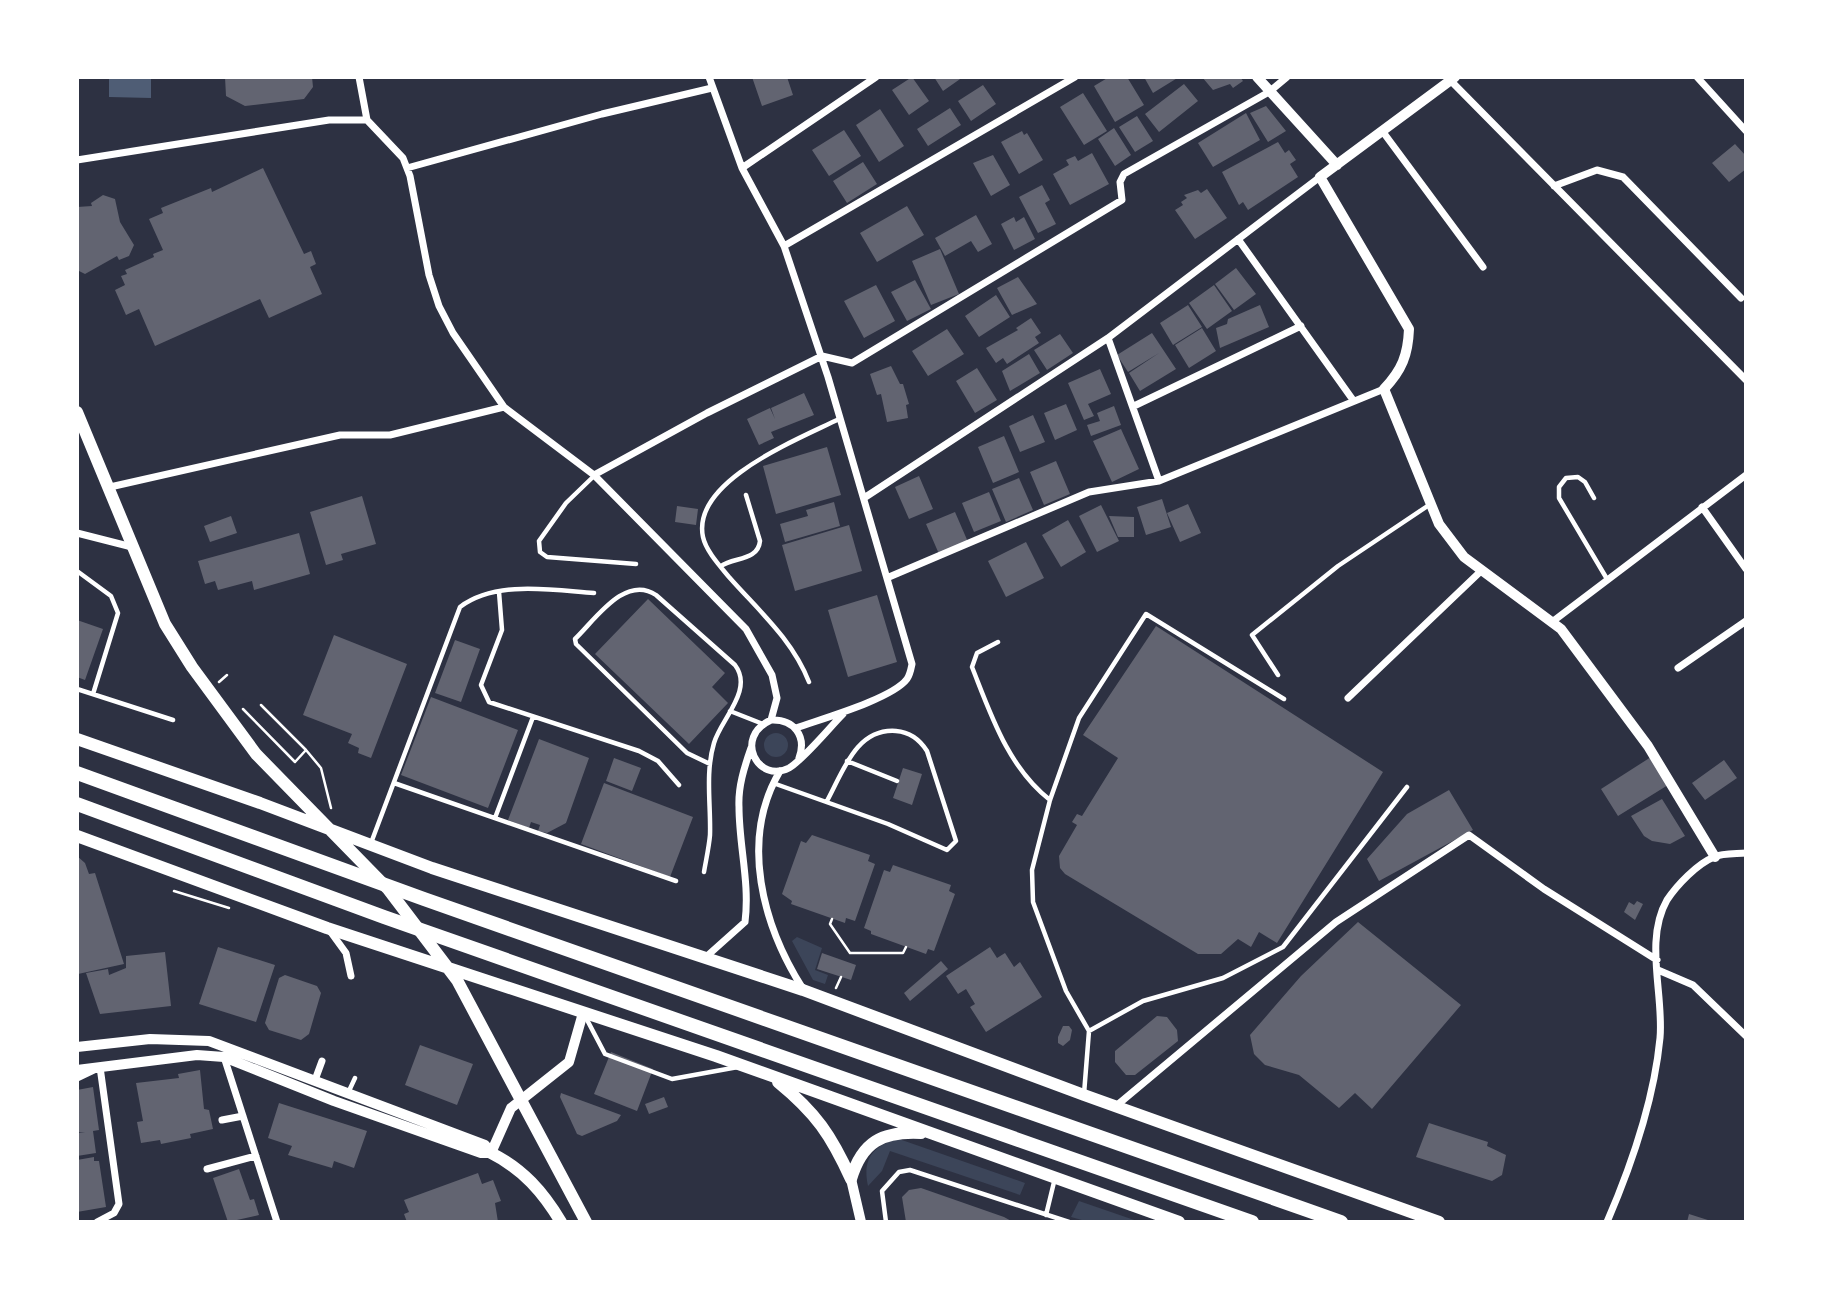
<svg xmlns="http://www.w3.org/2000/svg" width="1823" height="1299" font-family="Signika,sans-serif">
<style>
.green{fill:#3c4559}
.water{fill:#4f5d75}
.building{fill:#626471}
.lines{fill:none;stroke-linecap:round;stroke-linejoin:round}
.path{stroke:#fff;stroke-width:2.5}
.service{stroke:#fff;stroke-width:4.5}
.minor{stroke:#fff;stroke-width:7}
.tertiary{stroke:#fff;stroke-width:10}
.secondary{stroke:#fff;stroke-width:12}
.trunk{stroke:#fff;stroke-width:14}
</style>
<rect width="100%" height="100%" fill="#2d3142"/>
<path class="green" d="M764 745a12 12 0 1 1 24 0a12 12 0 1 1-24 0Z
M797 937 822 948 815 970 828 975 825 984 813 980 792 941Z
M899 1139 1025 1183 1020 1195 890 1151 882 1171 868 1186C862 1159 873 1145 899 1139Z
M1079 1201 1140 1222H1089L1071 1217Z"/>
<path class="water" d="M109 77H151V98L109 97Z"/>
<path class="building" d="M225 77H312L313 87 304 99 245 106 226 96Z
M752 77H787L793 95 762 106Z
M912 77 929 101 909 115 892 90Z
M934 77H963L943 91Z
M1109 77H1127L1144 105 1115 122 1094 86Z
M1144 77H1179L1153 93Z
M1202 77H1240L1243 81 1233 88 1230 84 1213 90Z
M1184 84 1198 101 1159 132 1145 114Z
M983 85 996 104 971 121 958 101Z
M1083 93 1107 131 1084 145 1060 107Z
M1266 106 1286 131 1268 142 1250 113Z
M950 108 961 125 928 146 917 129Z
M880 109 904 146 879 162 856 125Z
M1246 113 1260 140 1213 167 1198 143Z
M1137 116 1153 141 1135 152 1119 127Z
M1114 128 1131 155 1115 166 1098 139Z
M844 130 861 156 829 176 812 150Z
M1022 131 1024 135 1027 133 1043 160 1019 174 1001 142Z
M1278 142 1285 153 1289 150 1296 160 1290 164 1298 177 1248 210 1243 202 1239 205 1222 172Z
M1735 144 1746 156V169L1729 182 1712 163Z
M1092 153 1109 184 1070 205 1053 174 1069 165 1066 160 1075 156 1078 161Z
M993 155 1010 185 991 196 973 163Z
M863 162 877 184 847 203 833 181Z
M263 168 304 254 311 251 316 264 310 267 322 294 269 318 260 299 155 346 139 309 126 315 115 290 125 285 121 276 127 274 125 270 154 257 153 254 163 250 149 219 163 213 161 208 211 188 212 192Z
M1042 185 1050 200 1045 203 1056 224 1038 233 1019 197Z
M1207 189 1227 218 1195 239 1175 210 1183 205 1181 202 1187 198 1184 195 1198 190 1201 193Z
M103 195 115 199 120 222 134 245 129 256 119 260 117 256 85 274 77 270V207L92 206 91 203Z
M907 206 924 235 877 262 860 233Z
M976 215 992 244 978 252 971 241 945 256 935 238Z
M1014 217 1016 222 1024 217 1035 239 1014 250 1001 224Z
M940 249 959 294 931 305 912 261Z
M1236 268 1256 294 1234 310 1215 284Z
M1018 277 1037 304 1012 315 997 288Z
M915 280 931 309 907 321 891 292Z
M876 285 895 321 864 338 844 301Z
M1214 285 1232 311 1207 329 1189 303Z
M996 295 1010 317 979 337 965 316Z
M1188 305 1202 327 1173 345 1160 323Z
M1260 305 1269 327 1220 348 1216 328 1227 324 1228 319Z
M1031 318 1041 333 1035 337 1039 343 1007 364 1003 358 996 363 986 348 1018 330 1016 328Z
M1202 328 1216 351 1189 368 1175 345Z
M947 329 964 354 928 376 912 351Z
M1152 333 1176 369 1140 391 1129 373 1159 353 1128 372 1117 355Z
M1060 334 1073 353 1047 370 1034 350Z
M1029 354 1040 373 1010 391 1002 371Z
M891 366 900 384H903L909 404 906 405 908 418 887 422 881 394 877 395 870 374Z
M977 368 997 400 975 413 956 381Z
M1100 369 1111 394 1088 404 1094 416 1084 420 1068 383Z
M804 393 814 415 771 432 774 438 759 445 747 419 770 408 775 419 771 408Z
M1066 404 1077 430 1055 440 1044 413Z
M1114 406 1121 425 1091 436 1087 425 1100 421 1097 413Z
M1033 415 1045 442 1020 452 1009 426Z
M1121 429 1139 469 1112 482 1093 441Z
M1004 436 1019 472 993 483 978 447Z
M827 447 841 495 776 514 763 466Z
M1056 461 1070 494 1044 505 1030 472Z
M919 476 933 509 909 519 895 487Z
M1019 478 1033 510 1006 522 992 489Z
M989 492 1001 521 974 532 962 503Z
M362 496 376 544 341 554 343 560 326 565 310 512Z
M1162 499 1171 527 1146 535 1137 507Z
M834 502 840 526 785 542 780 524 808 516 806 510Z
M1188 504 1201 533 1180 542 1167 513Z
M1101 505 1119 541 1097 552 1079 516Z
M677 506 698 509 696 525 675 522Z
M955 512 968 542 939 554 926 524Z
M231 516 237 533 210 542 204 526Z
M1109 516 1134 517V537H1118Z
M1068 520 1086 552 1061 567 1042 535Z
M849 525 862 571 795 591 782 545Z
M299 533 310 574 254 590 252 581 218 590 215 581 205 584 198 561Z
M1026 542 1044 578 1006 597 988 561Z
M877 595 897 662 848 677 828 610Z
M648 599 725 673 712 687 728 703 689 744 595 654Z
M77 620 103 629 85 680 77 677Z
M1156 626 1383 772 1277 943 1259 932 1251 947 1238 939 1221 954H1198L1065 874 1060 868 1059 856 1077 825 1072 822 1077 814 1082 816 1118 758 1083 735Z
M334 635 407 664 371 758 358 753 359 748 348 743 352 734 303 715Z
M455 640 480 649 461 702 435 693Z
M431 697 518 730 488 808 401 775Z
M539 739 589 758 566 823 547 833 538 831 540 825 531 822 529 828 508 820Z
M1651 757 1668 785 1618 816 1601 789Z
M614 758 641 768 632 791 606 781Z
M1724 760 1737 778 1705 800 1692 783Z
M903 768 922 774 912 805 893 798Z
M604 783 693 817 670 877 581 844Z
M1449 790 1473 830 1379 881 1367 859 1407 814Z
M1662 799 1685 836 1670 844 1652 841 1644 836 1631 816Z
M812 835 870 855 868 861 875 864 855 921 846 918 845 923 791 904 792 901 782 894 801 841 806 843Z
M77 856 85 863 89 874 95 873 124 964 78 974Z
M893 865 951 885 949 891 955 894 934 951 928 949 926 954 871 934V931L864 928 884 870 890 872Z
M1637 901 1643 904 1635 920 1624 912 1629 902 1634 905Z
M1358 922 1461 1005 1372 1109 1355 1093 1339 1108 1299 1075 1265 1065 1254 1054 1250 1035 1301 976Z
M218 947 275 965 256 1022 199 1004Z
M990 947 997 958 1005 953 1014 967 1020 962 1042 997 986 1032 970 1007 975 1004 966 989 958 994 946 976Z
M165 952 171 1006 100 1014 86 973 108 969 109 975 126 968V956Z
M822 953 856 965 851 980 817 969Z
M941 961 948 969 910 1001 904 993Z
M285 975 317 986 321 993 309 1034 301 1040 269 1030 265 1023 279 978Z
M1157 1016 1167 1017 1177 1030 1178 1041 1135 1075H1126L1115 1062V1051Z
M1063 1026H1069L1072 1030 1070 1040 1063 1046 1058 1043V1037Z
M420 1045 473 1064 457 1105 405 1085Z
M611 1052 653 1069 637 1111 594 1094Z
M200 1070 204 1109 209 1110 213 1129 190 1134 191 1138 161 1144 160 1140 141 1143 137 1122 143 1121 136 1083 179 1078 178 1074Z
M93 1087 99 1130 93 1131 96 1153 77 1156V1133L85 1132H77V1090Z
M561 1093 621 1115 617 1121 582 1136 577 1134 560 1097Z
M664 1097 668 1107 649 1114 645 1104Z
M279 1103 367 1131 354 1168 334 1161 332 1168 288 1155 292 1146 268 1138Z
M1429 1123 1488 1142 1487 1146 1506 1155 1502 1175 1492 1181 1416 1157Z
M94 1157V1161H99L106 1207 77 1212V1160Z
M239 1169 250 1200 254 1199 259 1215 228 1222 213 1178Z
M478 1173 482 1184 493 1180 501 1201 495 1203 498 1222H407L404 1214 409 1212 404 1200Z
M921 1188 1004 1217 1013 1222H906L902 1197 909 1190Z
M1689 1214 1711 1221V1222H1687Z"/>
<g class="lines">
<path class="path" d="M219 682 227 675
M261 705 306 750
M243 709 295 762 306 750 321 768 331 808
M174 891 229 908
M832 919 830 924 850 953H903L906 947
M836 988 841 977"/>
<path class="service" d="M594 476 566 503 539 541 540 552 547 557 636 564
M1594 498 1585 482 1578 477 1566 478 1559 487V498L1607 579
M721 566C734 557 758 561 760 541L746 495
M77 571 111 596 118 613 93 694
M499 592 502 630 481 685 489 702 639 751 658 761 679 785
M998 642 977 653 972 667C991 715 1008 767 1050 800
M1278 675 1252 635 1338 566 1429 505
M809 682C792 639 759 611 729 577 720 566 706 551 703 537 691 481 799 439 839 419
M77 689 173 720
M730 711 763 724
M847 761 897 781
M394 783 676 881
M773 783 888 824 947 850 956 841 927 751C920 740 909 732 896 731 856 728 843 772 827 801
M495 818 533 717
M371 843 460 607C496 580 552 590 594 593
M704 872C706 860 709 847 710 835 711 805 705 773 714 743 721 719 754 690 735 665L656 595C625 574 595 620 575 639L576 644 687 753 710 764
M585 1016 605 1054 672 1079 738 1067
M1089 1031 1143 1001 1223 978 1283 947 1407 787
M348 1093 355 1078
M1084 1094 1089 1031 1066 991 1033 902 1032 870 1050 800 1079 718 1146 614 1284 699
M1046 1215 1055 1178
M886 1222 882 1191 899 1172 910 1170 1069 1222"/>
<path class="minor" d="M359 77 367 120
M709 77 742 168 784 246 828 377 912 664C911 669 910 675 907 679 892 699 821 719 796 728
M1697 77 1746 131
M1450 80 1746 380
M367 120 403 158 410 176 429 275 439 306 453 333 504 407 594 475 707 413 822 356 852 363 1122 200 1120 182 1124 174 1269 92 1287 77
M1383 132 1483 267
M77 160 329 120H367
M407 168 602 114 712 88
M742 168 876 77
M1554 186 1597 170 1623 177 1741 298
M1238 239 1353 400
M784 246 1075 77
M1108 338 1159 481
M1134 406 1301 326
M594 475 746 629 772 675 777 698 771 720
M110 487 340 435H390L504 407
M864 498 1108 338 1320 177
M1702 507 1746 569
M77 533 132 547
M889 577 1089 492 1159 481 1384 389
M1552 622 1746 475
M1678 668 1746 621
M1348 698 1481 571
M799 758C807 736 794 719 771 720 733 737 758 784 789 768 803 760 830 727 843 714
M780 771C739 840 763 926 803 989
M330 931 346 953 351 976
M707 956 745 922C750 883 739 846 739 807 738 787 744 768 751 748
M1658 970 1693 985 1746 1036
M224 1057 277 1222
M77 1078 100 1067 119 1204 114 1213 97 1222
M315 1080 322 1061
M1116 1106 1336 922 1469 835 1544 889 1657 960
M222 1120 243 1116
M207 1169 256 1156
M1607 1222C1632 1164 1654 1101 1660 1038 1664 995 1644 940 1667 900 1677 885 1697 864 1714 857 1723 853 1736 854 1746 853"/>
<path class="tertiary" d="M1257 77 1337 165
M1455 77 1320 177 1409 329C1408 355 1402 370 1384 389L1439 524 1464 557 1561 629 1648 746 1715 857
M77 1047 150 1039 209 1041 485 1145 491 1153
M77 1070 197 1055 224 1057 334 1101 481 1153H491
M491 1153 511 1108 569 1062 583 1013
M851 1179 861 1222"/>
<path class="secondary" d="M77 412 165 624 192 667 256 754 388 889 457 980 586 1222
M77 739 260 803 432 868 803 990 1084 1095 1439 1222
M77 836 327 928 716 1056 1179 1222
M778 1082C816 1113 831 1135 851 1179
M491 1153C523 1169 543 1192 561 1222
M851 1179C862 1142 882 1131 921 1133"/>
<path class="trunk" d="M77 773 424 899 1341 1222
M77 804 384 917 1252 1222"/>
</g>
<rect width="1823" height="1299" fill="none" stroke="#ffffff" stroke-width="158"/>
</svg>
